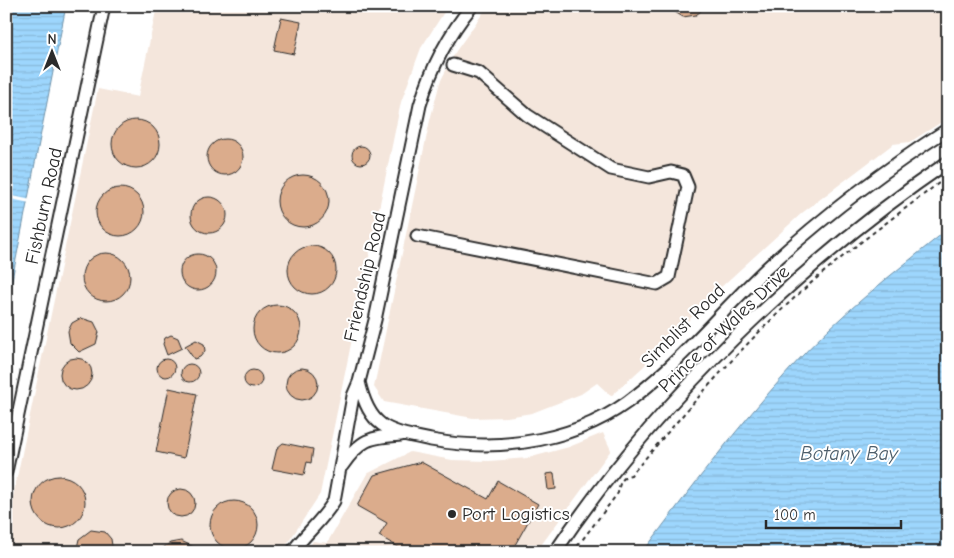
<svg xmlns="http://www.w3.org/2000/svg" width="954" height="558" font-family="'Comic Neue',sans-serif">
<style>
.built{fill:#f4e6dc}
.water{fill:url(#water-rules);stroke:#6f92a9}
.pier{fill:#fff}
.building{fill:#dbac8c;stroke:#2b2b2b}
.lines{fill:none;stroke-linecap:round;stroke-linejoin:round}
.minor-casing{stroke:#2b2b2b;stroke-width:15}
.path{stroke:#2b2b2b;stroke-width:2;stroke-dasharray:4 4;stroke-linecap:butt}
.minor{stroke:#fff;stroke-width:11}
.poi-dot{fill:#2b2b2b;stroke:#fff;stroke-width:2}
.labels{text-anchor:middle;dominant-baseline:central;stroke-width:4;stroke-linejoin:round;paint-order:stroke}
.street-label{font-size:19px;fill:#2b2b2b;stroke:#fff}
.poi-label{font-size:19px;fill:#2b2b2b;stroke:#fff;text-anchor:start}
.water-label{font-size:20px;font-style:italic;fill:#4d5e6a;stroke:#fff}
</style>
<defs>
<pattern id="water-rules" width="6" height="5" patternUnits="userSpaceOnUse" patternTransform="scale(1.25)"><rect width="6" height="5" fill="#9dd6fd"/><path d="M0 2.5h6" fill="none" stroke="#87b8d9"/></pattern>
</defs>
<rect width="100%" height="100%" fill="#fff"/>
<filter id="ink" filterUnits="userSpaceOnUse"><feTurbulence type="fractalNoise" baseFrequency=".02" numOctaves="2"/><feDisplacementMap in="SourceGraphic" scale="10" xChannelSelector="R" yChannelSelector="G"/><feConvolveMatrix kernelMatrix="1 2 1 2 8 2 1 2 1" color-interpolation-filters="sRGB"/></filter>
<g filter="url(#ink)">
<path class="built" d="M157 6H448L421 48 401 102 320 494 282 552H6V530L98 89 138 97Z
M488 6H948V118L910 142 893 144 802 213 720 288 643 367 611 396 597 383 581 394 532 413 507 417 473 418 384 402 374 387 430 120 440 82 456 51Z
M603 433 611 450 536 552H306L313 541 327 543 367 474 410 452 452 460 489 461 528 458 569 447Z"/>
<path class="water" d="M6 6H66L6 310Z
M948 229V552H643C690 489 738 426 791 368 837 316 894 273 948 229Z"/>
<path class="pier" d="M6 183 15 185 13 196 31 200 30 203 6 198Z"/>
<path class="building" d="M665 6H707L696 15 683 17Z
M281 18 301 22 294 54 274 50Z
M112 144a24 24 0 1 1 48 0a24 24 0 1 1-48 0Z
M207 157a18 18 0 1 1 36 0a18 18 0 1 1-36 0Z
M352 155a9 9 0 1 1 18 0a9 9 0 1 1-18 0Z
M277 201a26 26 0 1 1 52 0a26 26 0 1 1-52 0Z
M96 212a24 24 0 1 1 48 0a24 24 0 1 1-48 0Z
M191 215a18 18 0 1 1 36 0a18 18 0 1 1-36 0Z
M288 270a24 24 0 1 1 48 0a24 24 0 1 1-48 0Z
M82 277a24 24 0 1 1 48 0a24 24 0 1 1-48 0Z
M180 272a18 18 0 1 1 36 0a18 18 0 1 1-36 0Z
M253 329a24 24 0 1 1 48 0a24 24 0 1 1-48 0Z
M81 318 94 322 99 332 96 344 79 352 70 343 68 331 72 323Z
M171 335 178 338 182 348 167 355 163 344 165 338Z
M196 340 204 344 205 351 200 357 194 359 185 346Z
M60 374a16 16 0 1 1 32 0a16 16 0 1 1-32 0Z
M157 368a9 9 0 1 1 18 0a9 9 0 1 1-18 0Z
M181 373a9 9 0 1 1 18 0a9 9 0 1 1-18 0Z
M286 384a16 16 0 1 1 32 0a16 16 0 1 1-32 0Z
M244 379a9 9 0 1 1 18 0a9 9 0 1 1-18 0Z
M169 388 197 394 184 458 156 452Z
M283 443 313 449 311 463 307 462 304 475 272 469 277 448Z
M421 462 488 499 498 481 538 504 511 552H407L379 536 387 523 357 506 374 475Z
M554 473 556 489 548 490 546 474Z
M33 502a26 26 0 1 1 52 0a26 26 0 1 1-52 0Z
M167 503a14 14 0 1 1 28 0a14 14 0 1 1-28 0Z
M210 525a24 24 0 1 1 48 0a24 24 0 1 1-48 0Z
M91 530 105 532 111 539 113 552H76L79 539Z
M181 541 205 552H157L170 543Z"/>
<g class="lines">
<g class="minor-casing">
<path id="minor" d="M417 236 657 284 669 277 688 187 683 175 671 172 649 177 611 169 527 115 479 73 453 65
M359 382C370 429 387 431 431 440 502 453 581 441 638 394 685 357 724 308 768 267 824 216 884 170 948 129
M342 466C361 439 369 437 401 435
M6 472 104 6
M292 552C305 534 323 520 334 501L353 396 359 382 375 320 420 105C431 69 447 36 472 6
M555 552C654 404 801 262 948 162"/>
</g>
<path class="path" d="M573 552 618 493C619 483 622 477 631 475 682 416 733 355 790 302 839 256 895 217 948 176"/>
<use href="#minor" class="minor"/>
</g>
</g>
<circle class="poi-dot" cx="452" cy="514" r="5"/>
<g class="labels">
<g class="street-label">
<text transform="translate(44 206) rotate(-78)">Fishburn Road</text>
<text transform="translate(365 277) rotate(-77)">Friendship Road</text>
<text transform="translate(683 326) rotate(-45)">Simblist Road</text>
<text transform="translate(724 329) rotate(-44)">Prince of Wales Drive</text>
</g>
<g class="poi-label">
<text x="462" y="514">Port Logistics</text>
</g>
<g class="water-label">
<text x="849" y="453">Botany Bay</text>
</g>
</g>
<rect width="954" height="558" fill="none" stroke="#fff" stroke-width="25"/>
<rect x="12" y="12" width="929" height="533" fill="none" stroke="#2b2b2b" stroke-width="2" filter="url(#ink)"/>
<g transform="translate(52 52)" stroke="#ffffff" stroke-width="4" paint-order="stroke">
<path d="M0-4L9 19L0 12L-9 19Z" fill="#2b2b2b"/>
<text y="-8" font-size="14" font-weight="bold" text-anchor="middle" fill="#2b2b2b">N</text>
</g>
<path d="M766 520v8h135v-8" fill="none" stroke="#2b2b2b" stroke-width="2.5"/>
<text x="774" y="520" font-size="15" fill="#2b2b2b" stroke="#ffffff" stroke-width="4" paint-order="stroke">100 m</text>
</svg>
